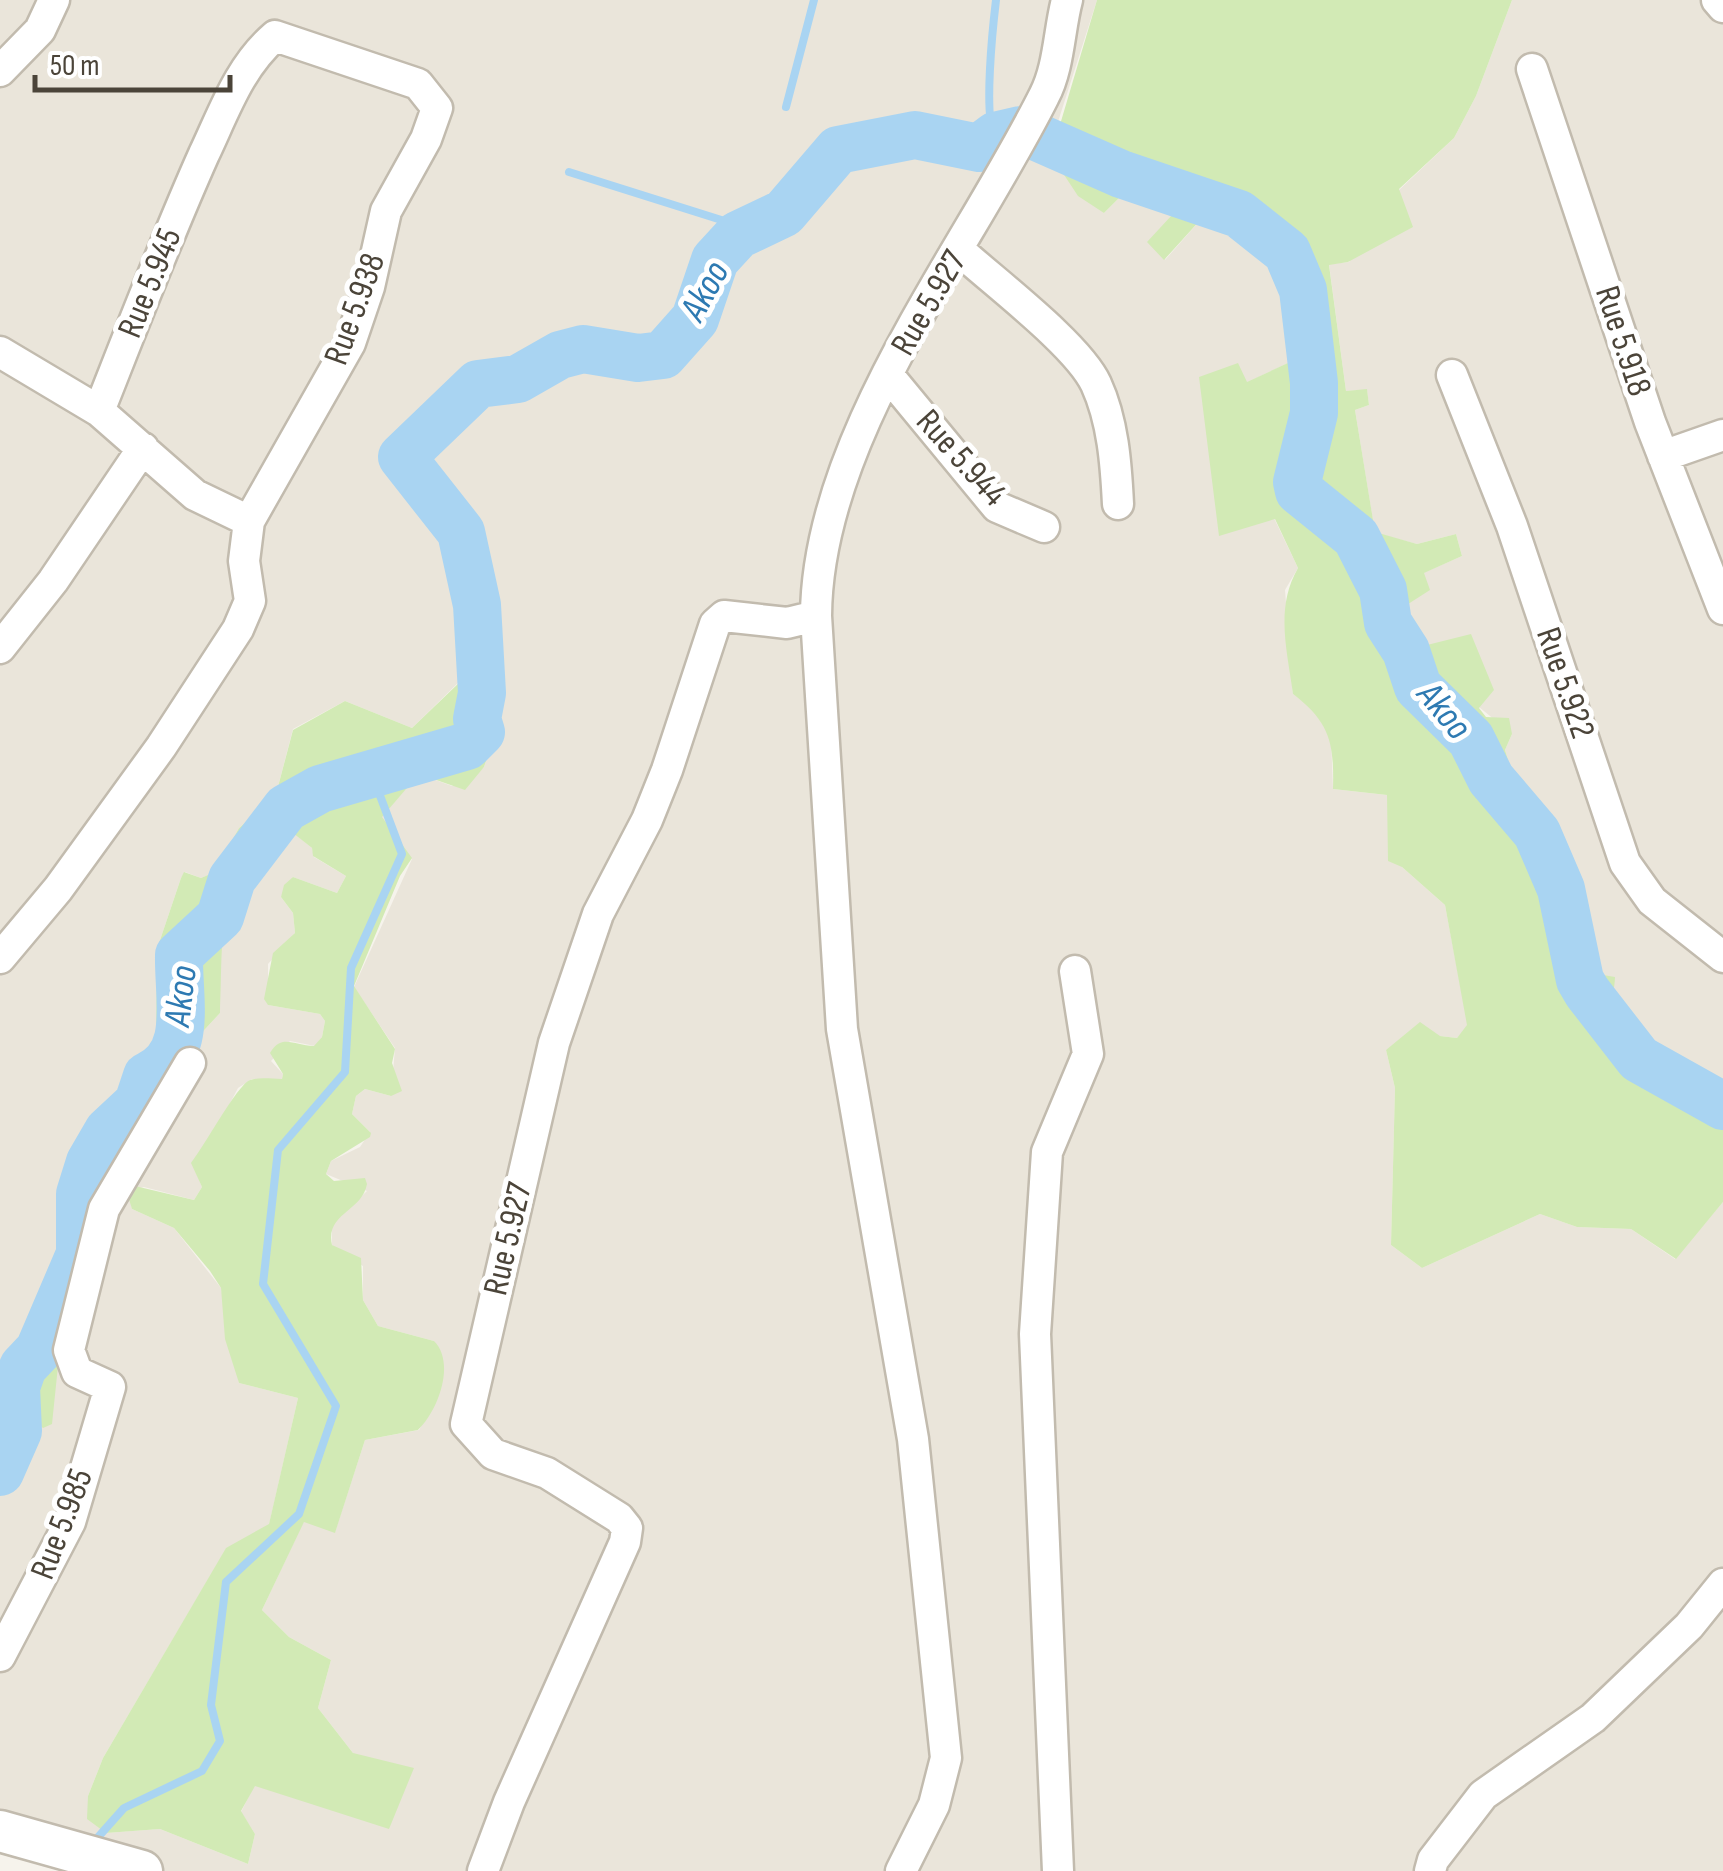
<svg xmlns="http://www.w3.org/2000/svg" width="1723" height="1871" font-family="'Sofia Sans Condensed',sans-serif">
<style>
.residential{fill:#eae5da;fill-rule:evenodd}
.green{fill:#d2eab5}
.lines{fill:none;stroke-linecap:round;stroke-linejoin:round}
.stream{stroke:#a9d4f2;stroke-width:8}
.river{stroke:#a9d4f2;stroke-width:48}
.minor-casing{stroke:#c2bbae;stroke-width:35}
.tertiary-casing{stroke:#c2bbae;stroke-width:45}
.minor{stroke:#fff;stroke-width:30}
.tertiary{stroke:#fff;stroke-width:40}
.labels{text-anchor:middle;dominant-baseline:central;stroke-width:10;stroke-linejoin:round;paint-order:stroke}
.street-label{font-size:35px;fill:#4b4439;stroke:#fff}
.water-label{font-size:38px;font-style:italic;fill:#2e7ab2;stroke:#fff}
</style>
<rect width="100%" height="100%" fill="#f6f3ec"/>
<path class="residential" d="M0 0H1097L1056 128 1104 213 1129 188 1173 215 1165 260 1203 217 1258 238 1295 280 1281 297 1301 357 1246 383 1219 535 1274 518 1298 568 1285 590 1293 694 1311 707 1331 736 1333 789 1387 795 1402 867 1445 905 1468 1026 1457 1038 1440 1036 1386 1050 1395 1088 1391 1245 1422 1268 1540 1214 1577 1227 1631 1229 1675 1259 1723 1202V1871H61L0 1854ZM460 681 502 713 484 767 470 782 452 786 419 774 381 817 412 859 354 987 395 1048 391 1096 365 1089 356 1096 352 1114 370 1132 360 1147 331 1161 326 1174 367 1191 332 1224V1245L363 1266V1300L378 1326 434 1341 439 1392 419 1430 365 1440 335 1532 304 1521 262 1610 289 1637 331 1660 318 1708 353 1753 254 1786 241 1812 255 1834 248 1864 160 1829 106 1833 88 1796 103 1758 226 1549 269 1525 298 1398 239 1383 221 1288 174 1228 132 1209 130 1190 144 1187 194 1200 202 1187 192 1163 216 1130 238 1088 252 1079 282 1080 283 1074 271 1061 290 1041 315 1046 322 1037 325 1021 320 1014 268 1005V964L295 933 293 913 281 897 293 877 337 893 346 876 314 857 312 848 288 828 228 898 220 931V1013L182 1054 140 1124 114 1140 104 1159 99 1237 58 1366 33 1418 39 1317 74 1184 83 1157 136 1082 156 1033 157 949 181 878 185 872 201 878 216 872 239 828 275 798 293 729 345 701 412 728Z
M1512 0H1723V1093L1719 1097 1639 1050 1648 1037 1638 1021 1623 1026 1612 1011 1536 810 1517 788 1505 750 1512 734 1479 707 1471 635 1427 646 1405 605 1423 573 1462 556 1456 534 1417 544 1375 533 1355 410 1369 405 1367 390 1346 391 1329 264 1349 262 1399 190 1454 138 1476 96Z"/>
<path class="green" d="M1097 0H1512L1476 96 1454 138 1399 189 1413 227 1348 262 1329 265 1346 391 1367 389 1369 405 1355 410 1375 532 1417 544 1456 534 1462 556 1424 573 1430 590 1405 606 1427 645 1471 634 1494 690 1479 708 1486 717 1509 718 1512 734 1505 750 1517 788 1536 810 1560 852 1582 926 1579 930 1597 974 1615 977C1614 1001 1606 1002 1623 1026L1638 1020 1648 1037 1640 1051 1706 1094 1719 1097 1723 1093V1202L1676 1259 1631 1229 1577 1227 1540 1214 1422 1268 1391 1245 1395 1088 1386 1050 1420 1022 1440 1036 1457 1038 1467 1025 1445 905 1402 867 1388 861 1387 795 1333 789C1334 744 1331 723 1293 694 1287 649 1275 608 1298 568L1275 519 1219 536 1199 377 1238 363 1247 382 1301 357 1281 297 1294 280 1258 238 1203 217 1164 260 1147 242 1172 215 1129 188 1104 213 1078 196 1051 155Z
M461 681 502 713 484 767 465 790 419 774 382 817 412 858 400 876 354 986 395 1049 392 1063 402 1091 391 1096 365 1089 356 1096 352 1114 371 1133 370 1137 331 1161 326 1174 334 1181 365 1178 367 1184C362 1212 325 1213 332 1245L361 1258 363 1300 378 1326 434 1341C456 1363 438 1411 418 1430L365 1440 335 1533 304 1522 262 1610 289 1637 331 1660 318 1708 353 1753 414 1768 389 1829 255 1786 241 1811 255 1834 248 1864 160 1829 106 1833 87 1819 88 1796 103 1758 226 1548 269 1524 298 1398 239 1383 225 1339 221 1288 210 1271 174 1228 132 1209 128 1196 135 1186 194 1200 202 1187 191 1163C204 1147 237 1085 250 1080 259 1077 272 1079 282 1079L283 1074 270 1053C282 1033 294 1046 314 1046L322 1037 325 1021 320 1014 268 1005 264 999 273 953 295 933 293 913 281 897 284 885 293 877 337 893 346 876 313 856 312 848 288 829C213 897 224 920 220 1013L182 1054 140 1124 114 1140 104 1159 99 1237 58 1366 52 1424 43 1428 33 1418 39 1318 74 1184 83 1157 136 1082 156 1033 157 949 181 878 184 872 201 878 215 872 239 828 275 798 293 730 345 701 412 728Z"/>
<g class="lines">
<path class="stream" d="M786 107 814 0
M995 136C983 119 993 25 996 0
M569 172 750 229
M91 1845 124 1808 202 1771 220 1741 211 1705 226 1582 299 1514 336 1406 263 1284 278 1150 345 1072 351 968 402 854 373 777"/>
<path class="river" d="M0 1472 18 1431 16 1387 23 1367 39 1350 80 1254V1194L90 1162 108 1131 138 1103 147 1076C194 1056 178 999 179 955L220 917 232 879 286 808 320 789 467 746 481 732 477 719 482 693 477 605 461 532 402 457 478 384 518 379 560 355 583 349 638 358 663 355 695 319 715 260 738 235 784 213 838 150 915 135 979 148 995 136 1021 130 1121 174 1239 214 1287 252 1303 290 1314 383V413L1297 482 1299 491 1356 537 1383 590 1388 623 1406 651 1418 687 1471 739 1491 779 1537 833 1561 889 1580 980 1587 992 1639 1059 1723 1106"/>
<g class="minor-casing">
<path id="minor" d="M1717 0 1723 7
M1532 69 1650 422 1723 609
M0 71 40 30 54 0
M959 250C994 282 1078 345 1096 384 1113 421 1116 464 1118 504
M0 352 99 411C133 325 166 239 204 154 224 112 239 67 275 36L418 84 437 108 426 139 386 211 369 287 350 343 249 521 195 495 99 411
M888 375 997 507 1044 527
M1452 375 1512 526 1625 863 1652 901 1723 957
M1663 456 1723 435
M816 616 842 1029 913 1439 946 1758 934 1805 901 1871
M0 648 53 581 143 448
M0 958 58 889 161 747 238 629 250 601 244 561 249 521
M0 1656 70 1522 110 1387 77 1372 69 1350 104 1209 190 1063
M483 1871 509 1802 625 1542 627 1528 619 1518 547 1473 493 1454 466 1424 554 1043 598 914 647 820 667 770 715 624 724 616 787 623 816 616C817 437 966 252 1044 96 1059 68 1059 30 1067 0
M1058 1871 1035 1334 1047 1152 1088 1054 1075 971
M1430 1871 1433 1860 1483 1795 1593 1718 1689 1626 1723 1584"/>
</g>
<g class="tertiary-casing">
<path id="tertiary" d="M0 1831 142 1871"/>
</g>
<use href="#minor" class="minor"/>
<use href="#tertiary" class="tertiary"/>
</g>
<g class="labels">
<g class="street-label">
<text transform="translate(150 283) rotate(-68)">Rue 5.945</text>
<text transform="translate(929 303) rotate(-60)">Rue 5.927</text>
<text transform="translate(355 309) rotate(-70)">Rue 5.938</text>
<text transform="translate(1623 341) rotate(72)">Rue 5.918</text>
<text transform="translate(961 458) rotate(48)">Rue 5.944</text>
<text transform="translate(1565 683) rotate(71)">Rue 5.922</text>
<text transform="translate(508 1239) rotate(-77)">Rue 5.927</text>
<text transform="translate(62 1524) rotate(-69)">Rue 5.985</text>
</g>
<g class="water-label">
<text transform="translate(705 291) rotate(-62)">Akoo</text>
<text transform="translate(1444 711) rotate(50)">Akoo</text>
<text transform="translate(181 996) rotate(-83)">Akoo</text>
</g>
</g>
<path d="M35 75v15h195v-15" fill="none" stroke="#4b4439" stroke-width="5"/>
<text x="50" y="75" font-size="30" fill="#4b4439" stroke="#ffffff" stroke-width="8" paint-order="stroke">50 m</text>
</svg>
